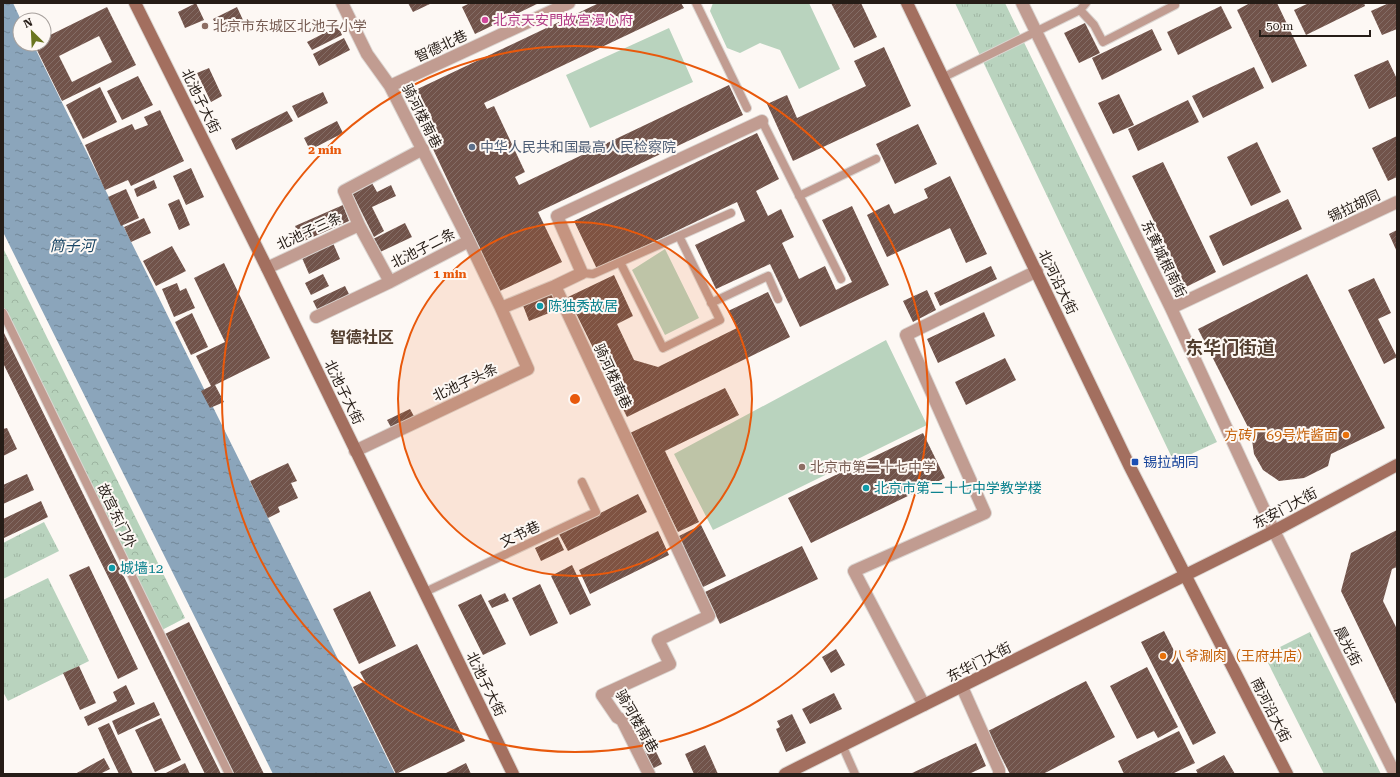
<svg xmlns="http://www.w3.org/2000/svg" width="1400" height="777" font-family="'Roboto Serif','Noto Sans SC',serif">
<style>
.grass{fill:url(#grass-tufts)}
.forest{fill:url(#forest-crowns)}
.garden{fill:#b9d3be}
.water{fill:url(#water-ripples)}
.building{fill:url(#building-hatch);fill-rule:evenodd}
.lines{fill:none;stroke-linecap:round;stroke-linejoin:round}
.lane-casing{stroke:#dbd5d1;stroke-width:10}
.street-casing{stroke:#dbd5d1;stroke-width:14}
.secondary-casing{stroke:#dbd5d1;stroke-width:14}
.lane{stroke:#c19c91;stroke-width:8}
.street{stroke:#c19c91;stroke-width:12}
.secondary{stroke:#a36f5f;stroke-width:12}
.ring{fill:none;stroke:#e8590c;stroke-width:2}
.hotel-dot{fill:#d1479c;stroke:#fdf8f4;stroke-width:1.5}
.education-dot{fill:#8d6e63;stroke:#fdf8f4;stroke-width:1.5}
.service-dot{fill:#5c6f8a;stroke:#fdf8f4;stroke-width:1.5}
.culture-dot{fill:#0f9aa8;stroke:#fdf8f4;stroke-width:1.5}
.food-dot{fill:#e8710a;stroke:#fdf8f4;stroke-width:1.5}
.transit-dot{fill:#1a4fb4;stroke:#fdf8f4;stroke-width:1.5}
.labels{text-anchor:middle;dominant-baseline:central;stroke-width:4;stroke-linejoin:round;paint-order:stroke}
.hotel-label{font-size:14px;fill:#b23c85;stroke:#fdf8f4;text-anchor:start}
.education-label{font-size:14px;fill:#785e54;stroke:#fdf8f4;text-anchor:start}
.street-label{font-size:14px;fill:#261d17;stroke:#fdf8f4}
.service-label{font-size:14px;fill:#4e5e75;stroke:#fdf8f4;text-anchor:start}
.culture-label{font-size:14px;fill:#0d838f;stroke:#fdf8f4;text-anchor:start}
.food-label{font-size:14px;fill:#c56008;stroke:#fdf8f4;text-anchor:end}
.transit-label{font-size:14px;fill:#164399;stroke:#fdf8f4;text-anchor:start}
.water-label{font-size:15px;font-style:italic;fill:#1a4666;stroke:#fdf8f4}
.quarter-label{font-size:16px;font-weight:bold;fill:#533f30;stroke:#fdf8f4}
.district-label{font-size:18px;font-weight:bold;fill:#533f30;stroke:#fdf8f4}
.centre{fill:#e8590c;stroke:#fdf8f4;stroke-width:2}
.ring-label{font-size:12px;text-anchor:middle;font-weight:bold;fill:#e8590c;stroke:#fdf8f4;stroke-width:4;stroke-linejoin:round;paint-order:stroke}
</style>
<defs>
<pattern id="grass-tufts" width="24" height="20" patternUnits="userSpaceOnUse"><rect width="24" height="20" fill="#b9d3be"/><path d="M3 7l-1-3M5 7V3M7 7l1-3M15 17l-1-3M17 17v-4M19 17l1-3" fill="none" stroke="#9fb5a3"/></pattern>
<pattern id="forest-crowns" width="20" height="18" patternUnits="userSpaceOnUse"><rect width="20" height="18" fill="#b6d2bb"/><path d="M2 6a3 3 0 1 1 6 0M12 15a3 3 0 1 1 6 0" fill="none" stroke="#9cb4a0"/></pattern>
<pattern id="water-ripples" width="26" height="14" patternUnits="userSpaceOnUse"><rect width="26" height="14" fill="#8ba5bb"/><path d="M2 4q2-2 4 0t4 0M15 11q2-2 4 0t4 0" fill="none" stroke="#718697"/></pattern>
<pattern id="building-hatch" width="6" height="6" patternUnits="userSpaceOnUse"><rect width="6" height="6" fill="#71534a"/><path d="M-1 1l2-2M0 6l6-6M5 7l2-2" fill="none" stroke="#846d66"/></pattern>
</defs>
<rect width="100%" height="100%" fill="#fdf8f4"/>
<path class="grass" d="M955 3H1005L1217 442 1174 462Z
M44 522 59 551 3 579V543Z
M48 578 89 661 8 701 3 692V600Z
M1310 632 1381 774H1324L1264 655Z"/>
<path class="forest" d="M3 248 185 618 162 630 3 306Z"/>
<path class="garden" d="M713 3H809L840 69 799 89 780 50 760 43 740 53 727 48 710 11Z
M669 28 693 82 590 128 566 75Z
M665 249 699 318 665 335 632 270Z
M886 340 927 425 713 530 674 454Z"/>
<path class="water" d="M3 3H13L21 20 20 44H33L395 774H273L3 232Z"/>
<path class="building" d="M196 3 204 20 185 28 178 12Z
M408 3H432L413 12Z
M470 3H539L475 34 462 7Z
M599 3H681L684 8 484 103 487 109 494 106 525 172 515 177 519 185 729 85 743 115 538 212 562 262 500 291 407 94Z
M831 3H861L877 37 854 48Z
M1250 3H1277L1307 66 1272 83 1237 10Z
M1309 3H1364L1365 6 1306 35 1294 10Z
M1389 3H1397V29L1382 35 1371 11Z
M1221 6 1232 28 1178 55 1167 32Z
M107 7 136 65 62 101 34 44H44V38ZM99 36 112 62 72 82 59 56Z
M237 7 243 20 219 31 213 19Z
M1085 23 1100 53 1079 63 1064 33Z
M338 26 342 35 312 50 307 42Z
M1152 29 1162 50 1102 80 1092 58Z
M344 38 350 50 319 66 313 54Z
M884 47 911 106 793 161 767 104 787 95 797 118 866 86 854 61Z
M1388 60 1397 79V96L1369 109 1354 75Z
M1254 67 1264 88 1203 118 1192 96Z
M209 68 222 96 211 102 197 73Z
M138 76 153 105 122 120 107 91Z
M100 87 117 122 83 139 66 105Z
M323 92 328 103 298 118 292 106Z
M1119 94 1134 125 1113 134 1098 103Z
M1188 100 1199 122 1138 151 1128 129Z
M160 110 184 161 131 186 128 180 105 190 85 145 132 124 135 130 148 125 144 117Z
M287 111 293 121 236 150 231 139Z
M337 121 343 133 310 150 304 138Z
M918 124 937 164 895 184 876 144Z
M757 133 779 179 756 191 768 216 781 209 794 237 782 243 799 279 825 266 836 290 852 282 822 220 852 206 889 285 800 327 770 264 716 289 695 245 745 221 737 202 597 269 574 221Z
M1397 136V177L1388 181 1372 148Z
M1257 142 1281 192 1251 206 1227 157Z
M1163 162 1216 272 1186 287 1132 176Z
M191 168 204 197 186 205 173 176Z
M950 176 987 254 966 263 950 228 887 257 867 215 889 204 894 214 928 198 924 189Z
M154 180 157 188 137 197 134 189Z
M372 183 377 192 391 185 396 196 372 207 384 231 374 237 352 193Z
M126 189 139 218 121 226 108 197Z
M179 199 190 225 179 230 168 204Z
M1288 199 1302 229 1223 266 1209 236Z
M343 205 349 221 302 242 295 226Z
M144 218 151 233 131 242 124 227Z
M405 223 412 237 378 253 371 240Z
M1397 230V252L1389 234Z
M333 243 340 259 309 274 302 258Z
M172 246 186 271 156 286 143 261Z
M224 263 270 358 215 385 224 402 210 408 201 391 211 386 196 356 225 342 194 278Z
M991 266 997 279 940 306 934 293Z
M323 274 329 286 311 295 305 283Z
M1307 274 1385 428 1331 454 1328 466 1304 478 1279 481 1263 470 1254 454 1251 433 1198 329Z
M614 275 633 316 617 324 634 360 658 367 737 328 728 311 768 292 790 337 627 417 568 297Z
M1374 278 1391 313 1378 319 1397 357 1384 364 1348 290Z
M177 283 180 291 186 288 195 308 174 317 162 289Z
M345 286 350 296 318 311 313 301Z
M927 290 936 310 913 322 903 301Z
M551 292 559 309 529 321 522 303Z
M984 312 995 336 938 363 927 339Z
M192 313 208 347 191 355 175 322Z
M3 331 221 774H205L3 363Z
M1005 358 1016 380 966 405 955 382Z
M725 388 739 415 665 451 699 522 678 532 630 433Z
M410 409 416 420 393 431 387 420Z
M7 428 17 449 3 456V429Z
M923 433 945 478 811 543 788 498Z
M288 463 297 481 291 483 298 498 278 507 280 512 268 518 250 481Z
M27 474 34 490 3 504V485Z
M638 494 647 512 568 551 559 534Z
M41 501 48 517 4 538 3 519Z
M701 525 726 576 701 588 677 537Z
M1397 530V567L1392 569 1383 601 1397 629V706L1341 591 1351 553Z
M658 531 669 555 590 594 579 570Z
M558 537 564 550 541 561 535 548Z
M802 546 818 579 720 624 705 592Z
M572 565 591 605 570 615 551 576Z
M89 566 138 669 118 679 69 575Z
M540 584 558 623 530 636 512 598Z
M370 591 396 646 359 664 333 609Z
M505 593 509 601 492 608 488 601Z
M481 594 506 644 483 655 458 605Z
M189 622 264 774H234L165 634Z
M1164 631 1216 733 1193 745 1141 642Z
M417 644 465 741 396 774 353 687 365 681 360 672Z
M836 649 845 665 831 673 822 657Z
M79 666 96 703 80 710 63 673Z
M1147 667 1178 727 1158 738 1154 731 1137 739 1110 686Z
M1086 681 1115 737 1043 774H1010L988 731Z
M126 685 135 704 88 726 84 717 117 701 113 692Z
M834 693 842 709 810 724 802 709Z
M154 702 160 715 118 735 112 721Z
M635 709 662 764 652 769 625 714Z
M792 714 806 743 786 752 776 729 780 727 777 721Z
M161 718 181 760 155 772 135 730Z
M109 723 133 774H119L110 755 98 728Z
M1179 731 1195 763 1172 774H1124L1118 761Z
M976 743 986 766 969 774H910Z
M705 745 718 774H694L685 754Z
M1224 755 1235 774H1198L1196 770Z
M104 758 110 769 100 774H75Z
M185 763 190 774H164Z
M466 763 471 774H444Z"/>
<g class="lines">
<g class="lane-casing">
<path id="lane" d="M696 3 747 108
M1080 10 1094 25 1103 42 1175 5 1174 3
M942 78 1080 10 1086 3
M762 121 841 279
M799 196 876 159
M620 262 663 348 720 320 679 236
M582 273 593 274 731 213
M711 303 768 276 778 299
M3 313 229 774
M425 592 596 512 582 482
M843 747 855 774"/>
</g>
<g class="street-casing">
<path id="street" d="M342 3 367 54 390 86 469 241 501 308 555 286 709 616 658 640 670 664 602 695 617 717 622 720 649 774
M1022 3 1171 308 1274 531 1395 774
M390 86 569 3
M359 225 390 282 469 241
M267 268 359 225 344 191 423 149
M555 286 582 273 557 216 762 121
M1171 308 1397 202
M316 317 390 282
M355 451 528 369 501 308
M962 687 999 770V774
M924 705 854 571 985 513 906 335 1037 271"/>
</g>
<g class="secondary-casing">
<path id="secondary" d="M135 3 267 268 513 774
M907 3 1129 465 1287 774
M785 774 1274 531 1397 465"/>
</g>
<use href="#lane" class="lane"/>
<use href="#street" class="street"/>
<use href="#secondary" class="secondary"/>
</g>
<circle cx="575" cy="399" r="177" fill="#e8590c" fill-opacity=".12"/>
<g class="ring">
<circle cx="575" cy="399" r="177"/>
<circle cx="575" cy="399" r="353"/>
</g>
<circle class="hotel-dot" cx="485" cy="20" r="4"/>
<g class="education-dot">
<circle cx="205" cy="26" r="4"/>
<circle cx="802" cy="467" r="4"/>
</g>
<circle class="service-dot" cx="472" cy="147" r="4"/>
<g class="culture-dot">
<circle cx="540" cy="306" r="4"/>
<circle cx="866" cy="488" r="4"/>
<circle cx="112" cy="568" r="4"/>
</g>
<g class="food-dot">
<circle cx="1346" cy="435" r="4"/>
<circle cx="1163" cy="656" r="4"/>
</g>
<rect class="transit-dot" x="1131" y="458" width="8" height="8" rx="2"/>
<g class="labels">
<g class="hotel-label">
<text x="493" y="20">北京天安門故宮漫心府</text>
</g>
<g class="education-label">
<text x="213" y="26">北京市东城区北池子小学</text>
<text x="810" y="467">北京市第二十七中学</text>
</g>
<g class="street-label">
<text transform="translate(441 46) rotate(-25)">智德北巷</text>
<text transform="translate(201 101) rotate(64)">北池子大街</text>
<text transform="translate(422 116) rotate(63)">骑河楼南巷</text>
<text transform="translate(1354 206) rotate(-25)">锡拉胡同</text>
<text transform="translate(309 231) rotate(-25)">北池子三条</text>
<text transform="translate(423 248) rotate(-27)">北池子二条</text>
<text transform="translate(1164 259) rotate(64)">东黄城根南街</text>
<text transform="translate(1058 282) rotate(64)">北河沿大街</text>
<text transform="translate(613 376) rotate(65)">骑河楼南巷</text>
<text transform="translate(465 382) rotate(-25)">北池子头条</text>
<text transform="translate(344 392) rotate(64)">北池子大街</text>
<text transform="translate(1285 508) rotate(-28)">东安门大街</text>
<text transform="translate(117 516) rotate(64)">故宫东门外</text>
<text transform="translate(520 534) rotate(-25)">文书巷</text>
<text transform="translate(1348 646) rotate(63)">晨光街</text>
<text transform="translate(979 662) rotate(-27)">东华门大街</text>
<text transform="translate(486 684) rotate(64)">北池子大街</text>
<text transform="translate(1271 710) rotate(63)">南河沿大街</text>
<text transform="translate(637 721) rotate(60)">骑河楼南巷</text>
</g>
<g class="service-label">
<text x="480" y="147">中华人民共和国最高人民检察院</text>
</g>
<g class="culture-label">
<text x="548" y="306">陈独秀故居</text>
<text x="874" y="488">北京市第二十七中学教学楼</text>
<text x="120" y="568">城墙12</text>
</g>
<g class="food-label">
<text x="1338" y="435">方砖厂69号炸酱面</text>
<text x="1171" y="656" text-anchor="start">八爷涮肉（王府井店）</text>
</g>
<g class="transit-label">
<text x="1143" y="462">锡拉胡同</text>
</g>
<g class="water-label">
<text x="72" y="246">筒子河</text>
</g>
<g class="quarter-label">
<text x="362" y="337">智德社区</text>
</g>
<g class="district-label">
<text x="1230" y="347">东华门街道</text>
</g>
</g>
<circle cx="575" cy="399" r="6" class="centre"/>
<g class="ring-label">
<text x="325" y="154">2 min</text>
<text x="450" y="278">1 min</text>
</g>
<rect width="1400" height="777" fill="none" stroke="#261d17" stroke-width="8"/>
<g transform="translate(32 32) rotate(336)"><circle r="19" fill="#fdf8f4" stroke="#a7a09c"/>
<path d="M0-3L7 15L0 10L-7 15Z" fill="#6a7621"/>
<text y="-6" font-size="11" font-weight="bold" text-anchor="middle" fill="#261d17">N</text>
</g>
<path d="M1260 30v6h110v-6" fill="none" stroke="#261d17" stroke-width="2"/>
<text x="1266" y="30" font-size="12" fill="#261d17" stroke="#fdf8f4" stroke-width="3" paint-order="stroke">50 m</text>
</svg>
